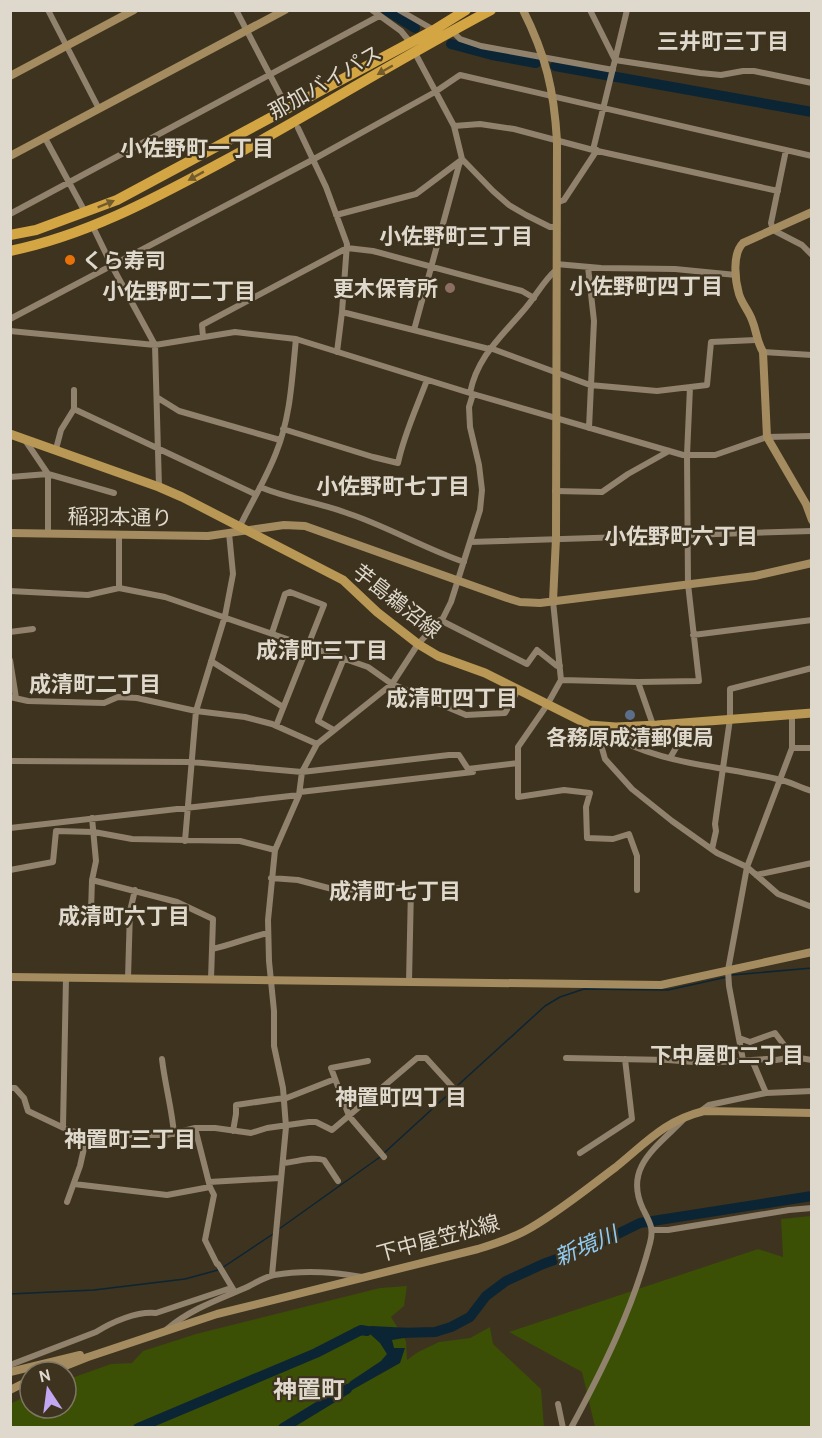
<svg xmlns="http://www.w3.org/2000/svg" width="822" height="1438" font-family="Cabin,'Noto Sans JP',sans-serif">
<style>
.green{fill:#3b4f05}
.water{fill:#0b2535}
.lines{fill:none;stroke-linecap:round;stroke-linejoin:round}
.stream{stroke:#0b2535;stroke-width:1.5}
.river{stroke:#0b2535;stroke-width:10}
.street{stroke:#90826d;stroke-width:6}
.secondary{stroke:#a48c60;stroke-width:8}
.primary{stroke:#b99754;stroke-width:9}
.highway{stroke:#d4a543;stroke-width:10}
.oneway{fill:#725b2c}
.food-dot{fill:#e8710a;stroke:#3e331f;stroke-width:2}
.education-dot{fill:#8d6e63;stroke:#3e331f;stroke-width:2}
.service-dot{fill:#5c6f8a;stroke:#3e331f;stroke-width:2}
.labels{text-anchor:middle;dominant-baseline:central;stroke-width:4.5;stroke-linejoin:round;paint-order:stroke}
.street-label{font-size:21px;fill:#dfd8cc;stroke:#3e331f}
.poi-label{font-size:21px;font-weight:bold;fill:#dfd8cc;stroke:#3e331f;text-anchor:start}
.neighbourhood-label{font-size:22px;font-weight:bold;fill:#dfd8cc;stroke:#3e331f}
.water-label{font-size:22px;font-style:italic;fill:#90cbf3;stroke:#3e331f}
.quarter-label{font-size:24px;font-weight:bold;fill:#dfd8cc;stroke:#3e331f}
</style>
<rect width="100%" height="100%" fill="#3e331f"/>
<path class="green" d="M811 1216V1427H595L582 1372 509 1332 758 1249 783 1257 781 1219Z
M407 1286 404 1306 391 1317 406 1341 407 1360 418 1352 439 1342 470 1338 490 1327 493 1344 541 1389 544 1427 11 1428 10 1404 30 1394V1408H66V1380L111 1364 132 1363 143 1351 196 1334 380 1288Z"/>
<path class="water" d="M372 1326 409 1328 410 1337 392 1340 394 1348H405L400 1363 352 1390 335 1396 351 1381 381 1361 387 1354 380 1343 370 1334 356 1336 353 1328Z"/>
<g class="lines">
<path class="stream" d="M732 975 812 968
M456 1087 545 1006 560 997 584 989 668 990 727 977
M383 1154 453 1090
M279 1229 380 1157
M222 1268 273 1234
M10 1294 94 1290 185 1279 218 1270"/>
<path class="river" d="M386 10 415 28
M451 44 492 55 536 63
M555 66 812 112
M398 1333 435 1332 451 1327 470 1317 486 1296 506 1281 543 1264 593 1246 640 1223 812 1196
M138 1428 316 1353 361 1330 367 1331
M283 1428 347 1389"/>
<path class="street" d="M48 10 99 109
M236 10 283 100
M372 10 401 31 410 42
M399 10 434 30
M590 10 615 60 593 150
M627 10 615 60 700 73 721 75 743 71H754L812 83
M452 31 460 39 481 46 613 70
M415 53 454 126 462 159 493 191 509 205 526 215 550 227H556
M454 126 480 124 514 129 593 150 778 191
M298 128 326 187 347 244 342 312 337 352
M45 138 85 212
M786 150 771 223 773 230 802 245 812 255
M556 203 564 200 597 150
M10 214 379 16
M336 215 416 194 460 161
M93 227 112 266 155 345 159 487
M556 264 601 268 675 269 736 275
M588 267 594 321 589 428
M342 312 489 349
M10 319 314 159 435 92 460 75 812 156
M414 330 459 165 462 159
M10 331 155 345 235 332 296 339 473 394 683 455H715L767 437 812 436
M203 337 202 325 347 248 373 251 522 291 534 298
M490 348 590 385 657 391 707 385 711 342 756 340
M763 352 812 355
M690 387 687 455 688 584 699 681 638 682 653 725 624 742C671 765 726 767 777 779 789 781 800 788 812 791
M470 393C477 357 501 337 523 311 535 298 543 281 556 270
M158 398 179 411 280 440
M74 409 255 494
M283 429 373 457 398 463C404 434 417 407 427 380
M25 440 48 474V533
M56 449 61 430 74 409V390
M10 477 48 474 114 493
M260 487C289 499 316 502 344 512 385 525 423 548 464 562
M555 491 602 492 628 474 669 451
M239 528C251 503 266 479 276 453 291 416 292 377 296 339
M119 535V588
M470 542 812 531
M10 591 88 595 119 588 165 597 368 667 392 684 466 715 505 713 518 690
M553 601 561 680 547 705 518 747V797L564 790 590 793 586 807 587 838 613 839 629 834 637 856V890
M440 620 527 664 537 650 557 666H560
M10 632 33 629
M272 633 285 594 290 592 324 605 276 726
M693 635 812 620
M10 660 16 698
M211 661 283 707
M561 680 638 682
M10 697 28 701 104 703 118 697 137 698 196 711 245 717 272 724 317 744
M596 727 605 759 632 789 672 821 717 853 747 867 778 894 812 907
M334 730 318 721 344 658
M792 748H812
M670 758 691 722
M10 761 191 762 302 772 449 755H459L468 769 518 763
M300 792 473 772
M10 828 299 795
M185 841 196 711 225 616 233 574 229 533
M712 849 716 831 715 824 730 719V689L812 668
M10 870 53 862 56 831 94 832 132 839 240 841 275 850
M756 875 812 863
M271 878 298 880 336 890 411 888 409 982
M92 880 177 902 213 919 211 979
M91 911 92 880 96 861 92 818
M212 949C232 945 249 937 268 933
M128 978 130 911 135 890
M739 1038 750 1042 775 1033 793 1057
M566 1058 668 1060 706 1063 752 1060 766 1093 812 1091
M162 1059C165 1085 172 1109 174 1134
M743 1060 729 986 728 970 747 867 792 748V715
M752 1060 767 1059 776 1060 793 1057 812 1060
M368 1061 331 1068 349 1116 384 1157
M10 1088H15L24 1098 28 1111 68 1130 87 1135H167L195 1128H215L251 1133 267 1128 309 1122H316L332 1130 417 1058H426L457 1092
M284 1099 335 1079
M701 1111 709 1105 766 1093
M63 1127 66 978
M233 1131 236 1114V1105L284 1098
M580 1153 632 1119 625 1059
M283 1163C297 1162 312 1156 324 1160L338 1181
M209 1182 280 1178
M74 1184 167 1195 210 1187 195 1128
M210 1187 214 1195 205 1240 217 1264
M67 1202 80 1166 87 1135
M653 1230H668L789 1210 812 1208
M218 1264 233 1289
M272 1275 286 1127 283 1088 274 1046V1011L269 961 268 920 275 850 299 795 302 772 317 744 392 684 418 644 443 618 451 602 480 510 482 490 479 465 470 427 469 407 473 394
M167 1329C191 1309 217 1300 245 1288 254 1284 264 1277 274 1275 302 1270 335 1272 362 1277
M10 1365 96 1332C112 1322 137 1311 156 1313L231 1288
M558 1404 563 1428
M571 1428C603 1369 633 1308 650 1243 654 1228 650 1223 643 1209 623 1167 657 1147 684 1119"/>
<path class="secondary" d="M523 10C546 56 554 90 557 141L556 538 553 601
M10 76 134 10
M10 156 285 10
M812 212 743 243C732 254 735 280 739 294 742 304 749 311 752 320 757 332 756 340 763 352L767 437 806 504 812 520
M10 533 208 536 284 525 305 526 507 598 520 602 540 603 755 576 812 563
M10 977 661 985 812 952
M10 1372 80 1355
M50 1372 88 1357 217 1314 478 1249C494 1244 510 1239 525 1231 555 1215 589 1187 616 1167 647 1142 664 1121 704 1111L812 1113
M10 1390 30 1380"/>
<path class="primary" d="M10 434 159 487 182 497 343 580 377 612 418 644 438 656 485 673 589 725 616 727 657 725 812 713"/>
<path class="highway" d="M10 235 36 230 117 200 434 30 466 10
M10 251C88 235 155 198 224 161 314 112 400 58 491 10"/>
</g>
<defs><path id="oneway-solid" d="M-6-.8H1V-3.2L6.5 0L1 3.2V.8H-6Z" transform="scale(1.5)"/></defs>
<g class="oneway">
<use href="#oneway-solid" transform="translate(385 70) rotate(150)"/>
<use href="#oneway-solid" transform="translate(196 176) rotate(151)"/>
<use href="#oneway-solid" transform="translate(106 204) rotate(-22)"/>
</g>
<circle class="food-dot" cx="70" cy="260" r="6"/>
<circle class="education-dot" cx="450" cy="288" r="6"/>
<circle class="service-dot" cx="630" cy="715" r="6"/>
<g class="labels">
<g class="street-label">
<text transform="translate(325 82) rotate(-30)">那加バイパス</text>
<text transform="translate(120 517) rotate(1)">稲羽本通り</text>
<text transform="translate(397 601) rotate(38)">芋島鵜沼線</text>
<text transform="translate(438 1238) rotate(-15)">下中屋笠松線</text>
</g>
<g class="poi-label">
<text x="82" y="260">くら寿司</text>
<text x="438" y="288" text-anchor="end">更木保育所</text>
<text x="630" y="737" text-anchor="middle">各務原成清郵便局</text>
</g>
<g class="neighbourhood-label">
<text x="723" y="41">三井町三丁目</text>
<text x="197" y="148">小佐野町一丁目</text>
<text x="456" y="236">小佐野町三丁目</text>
<text x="646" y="286">小佐野町四丁目</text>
<text x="179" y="291">小佐野町二丁目</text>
<text x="393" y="486">小佐野町七丁目</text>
<text x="681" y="536">小佐野町六丁目</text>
<text x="322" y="650">成清町三丁目</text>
<text x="95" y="684">成清町二丁目</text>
<text x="452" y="698">成清町四丁目</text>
<text x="395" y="891">成清町七丁目</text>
<text x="124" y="916">成清町六丁目</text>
<text x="727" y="1055">下中屋町二丁目</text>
<text x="401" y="1097">神置町四丁目</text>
<text x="130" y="1139">神置町三丁目</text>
</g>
<g class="water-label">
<text transform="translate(586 1246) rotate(-23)">新境川</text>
</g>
<g class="quarter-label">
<text x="309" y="1389">神置町</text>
</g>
</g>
<rect width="822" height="1438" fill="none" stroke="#dfd8cc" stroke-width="24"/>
<g transform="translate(48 1390) rotate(347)"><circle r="28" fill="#3e331f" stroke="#7e7564" stroke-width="1.5"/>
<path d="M0-4.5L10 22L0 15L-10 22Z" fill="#c4a7f2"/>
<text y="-9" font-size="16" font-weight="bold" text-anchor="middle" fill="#dfd8cc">N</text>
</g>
</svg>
